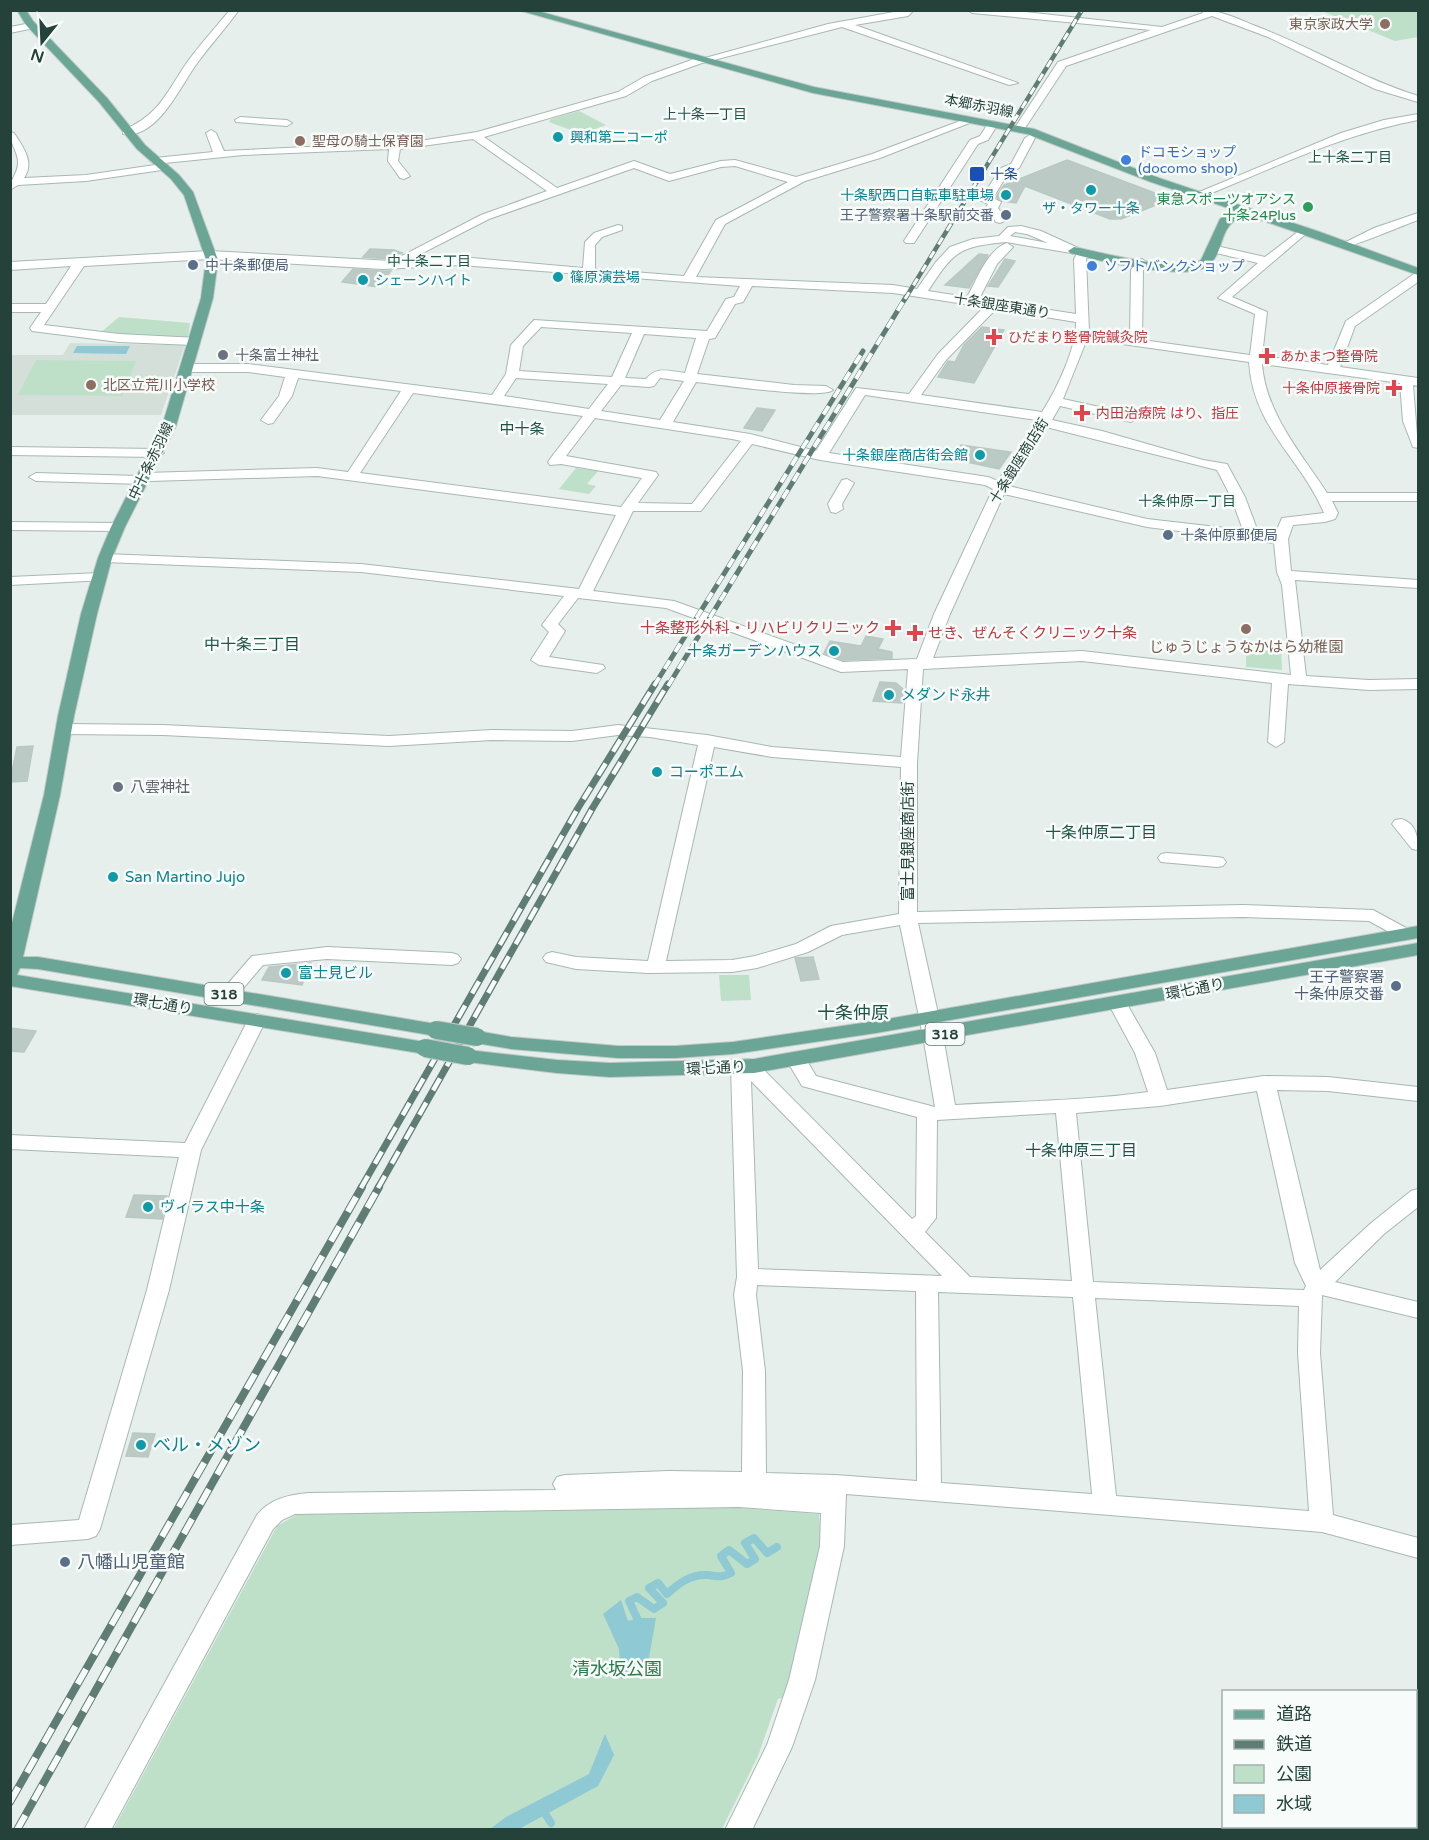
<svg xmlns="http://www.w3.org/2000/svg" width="1429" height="1840" font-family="'Varela Round','Noto Sans JP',sans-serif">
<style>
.built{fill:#d4dfda}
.green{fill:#bfe0c8}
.water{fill:#8ec9d4}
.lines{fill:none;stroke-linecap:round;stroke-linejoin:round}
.stream{stroke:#8ec9d4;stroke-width:8}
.building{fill:#bbcac4;stroke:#b8c9c2;stroke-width:1.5}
.minor-casing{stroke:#a8b8b2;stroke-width:2}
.major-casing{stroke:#c2cac8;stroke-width:2}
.minor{fill:#fff;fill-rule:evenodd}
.major{fill:#6aa596;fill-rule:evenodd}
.rail-far3-casing{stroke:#5f7d75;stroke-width:4.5}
.rail-far2-casing{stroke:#5f7d75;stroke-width:5}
.rail-far1-casing{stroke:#5f7d75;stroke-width:7}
.rail-casing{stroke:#5f7d75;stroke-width:8}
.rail-far3{stroke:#f7fbf9;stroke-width:3;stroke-dasharray:8;stroke-linecap:butt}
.rail-far2{stroke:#f7fbf9;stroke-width:4;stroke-dasharray:10;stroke-linecap:butt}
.rail-far1{stroke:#f7fbf9;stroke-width:4.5;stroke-dasharray:14;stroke-linecap:butt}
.rail{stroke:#f7fbf9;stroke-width:6;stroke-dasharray:17;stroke-linecap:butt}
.major-bridge-casing{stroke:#c2cac8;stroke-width:20;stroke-linecap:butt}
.major-bridge{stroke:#6aa596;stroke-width:18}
.education-dot{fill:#8d6e63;stroke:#f7fbf9;stroke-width:2}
.culture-dot{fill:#0f9aa8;stroke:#f7fbf9;stroke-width:2}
.shop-dot{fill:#3f7fe0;stroke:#f7fbf9;stroke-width:2}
.transit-dot{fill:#1a4fb4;stroke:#f7fbf9;stroke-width:2}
.leisure-dot{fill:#2e9e5b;stroke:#f7fbf9;stroke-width:2}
.service-dot{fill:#5c6f8a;stroke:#f7fbf9;stroke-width:2}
.health-dot{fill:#e0444e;stroke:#f7fbf9;stroke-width:2}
.worship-dot{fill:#6b7280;stroke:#f7fbf9;stroke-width:2}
.labels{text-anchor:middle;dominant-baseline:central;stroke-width:5;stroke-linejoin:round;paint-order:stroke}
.far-education-label{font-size:14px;fill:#785e54;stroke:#f7fbf9;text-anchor:start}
.far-street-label{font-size:14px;fill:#24423a;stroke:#f7fbf9}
.far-neighbourhood-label{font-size:14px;fill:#1f5548;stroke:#f7fbf9}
.far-culture-label{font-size:14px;fill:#0d838f;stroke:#f7fbf9;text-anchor:start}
.far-shop-label{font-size:14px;fill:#366cbe;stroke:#f7fbf9;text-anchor:start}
.far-transit-label{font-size:14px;fill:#164399;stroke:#f7fbf9;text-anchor:start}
.far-leisure-label{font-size:14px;fill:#27864d;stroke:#f7fbf9;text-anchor:end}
.far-service-label{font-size:14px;fill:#4e5e75;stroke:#f7fbf9;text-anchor:start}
.far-health-label{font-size:14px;fill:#be3a42;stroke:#f7fbf9;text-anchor:start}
.far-worship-label{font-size:14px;fill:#5b616d;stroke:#f7fbf9;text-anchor:start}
.shield{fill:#f7fbf9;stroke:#637a73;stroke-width:1.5}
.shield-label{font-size:14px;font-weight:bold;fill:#24423a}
.far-quarter-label{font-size:15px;fill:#1f5548;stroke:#f7fbf9}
.health-label{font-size:15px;fill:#be3a42;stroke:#f7fbf9;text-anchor:end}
.education-label{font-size:15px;fill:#785e54;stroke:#f7fbf9}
.culture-label{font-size:15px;fill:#0d838f;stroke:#f7fbf9;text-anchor:start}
.worship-label{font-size:15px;fill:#5b616d;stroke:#f7fbf9;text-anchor:start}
.street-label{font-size:15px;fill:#24423a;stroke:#f7fbf9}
.service-label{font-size:15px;fill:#4e5e75;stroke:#f7fbf9;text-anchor:end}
.neighbourhood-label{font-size:16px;fill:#1f5548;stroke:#f7fbf9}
.quarter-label{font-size:18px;fill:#1f5548;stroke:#f7fbf9}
.near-culture-label{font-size:18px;fill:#0d838f;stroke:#f7fbf9;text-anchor:start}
.near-service-label{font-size:18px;fill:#4e5e75;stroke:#f7fbf9;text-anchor:start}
.near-park-label{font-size:18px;fill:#2d7a4b;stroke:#f7fbf9}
</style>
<rect width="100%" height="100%" fill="#e6efeb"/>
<path class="built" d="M70 343 185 345 161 415H11L10 355H63Z"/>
<path class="green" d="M1322 11H1418V37L1395 41Z
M579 111 606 125 582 134 549 122 551 119Z
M119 317 190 323 188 338 184 339 100 333Z
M36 360 136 361 122 396 18 395Z
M576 468 598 471 587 484 596 486 589 494 559 489Z
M1246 648 1281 651 1282 670 1246 667Z
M719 975H749L751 1000 721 1001Z
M602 1507 740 1508 819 1514 821 1546 809 1592 811 1599 785 1697 778 1699 758 1756 722 1829 113 1830 277 1526 298 1514Z"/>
<path class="water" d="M77 346H130L126 354 73 353Z
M621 1600 628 1621 637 1618H656L646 1674 621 1679 619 1649 603 1614Z
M605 1734 614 1755 598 1786 519 1829H490L506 1817 589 1774Z"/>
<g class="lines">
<path class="stream" d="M637 1618 629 1601 637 1597 654 1609 663 1603 649 1588 658 1583 667 1594C679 1583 691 1574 707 1575 718 1576 721 1578 731 1573L721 1556 729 1550 747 1564 755 1559 745 1543 754 1538 767 1553 777 1547
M546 1815 551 1823"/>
</g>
<path class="building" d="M1067 160 1171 199 1121 219H1110L1025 186 1016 203 1003 201 996 197 1004 185Z
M370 249 394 250 402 253 392 259 363 257Z
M979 254 988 255 969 288 945 285Z
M1005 259 1015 261 998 287 988 286Z
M353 269 383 271H391L378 287 342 282Z
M982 327 1004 330 974 383 938 377 948 361 955 362 964 345Z
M757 408 775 410 762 431 744 428Z
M961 445 1011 452 999 469 948 458Z
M866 636 883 639 878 649 892 652V658L843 660 824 653 830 641 861 646Z
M880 682 896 683 903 689 902 703 873 701Z
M33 746 27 781 10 782 17 747Z
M813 957 819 979 801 981 795 958Z
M311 963 302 985 262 980 269 967Z
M10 1028 36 1031 24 1052 10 1051Z
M134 1195 167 1196 162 1219 126 1217Z
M133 1433 155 1434 148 1457 126 1456Z"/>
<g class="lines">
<g class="minor-casing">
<path id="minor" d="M230 10H239C226 28 211 44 198 62 181 84 158 140 123 134V130C160 115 167 91 188 61 201 43 216 27 230 10Z
M905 10H914L908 16 855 25 1018 83 1009 85 842 27 702 63 652 81 626 96 484 137 557 188 634 161 670 174 721 161 735 160 796 177 872 154 968 118 977 120 880 158 805 181 725 224 696 277 893 285 917 289 936 262 950 247 973 239 999 236 1008 227 1021 226 1041 231 1089 253 1086 259 1089 332 1130 338 1131 270 1138 260 1142 259 1148 263 1143 270 1142 340 1250 355 1255 314 1218 298 1258 263 1208 251 1206 249 1212 245 1265 257 1304 227 1308 228V232L1232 297 1267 312 1262 356 1328 365 1346 321 1414 274H1418V282L1355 326 1340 367 1418 378V386L1413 385 1418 448 1413 447 1403 421 1400 383 1262 364C1266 414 1301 453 1327 493H1418V501H1332L1338 513 1335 519 1325 522 1293 525 1288 539 1291 571 1418 580V588L1295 580 1306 676 1369 680 1418 679V689L1369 690 1288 684 1284 742 1276 747 1268 742 1272 683 1082 661 923 669 917 763V912L1243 905 1373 910 1408 929 1411 933 1408 937 1402 939 1369 921 1243 917 918 923 943 1036 955 1105C1019 1101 1084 1101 1148 1092L1135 1053 1108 1003 1110 999 1117 997 1124 999 1155 1053 1167 1090 1264 1076 1328 1077 1418 1087V1101L1328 1091 1277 1090 1320 1270 1370 1224 1411 1191 1418 1189V1207L1384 1234 1335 1282 1418 1302V1318L1322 1295 1320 1353 1333 1515 1418 1538V1558L1322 1532 846 1494 844 1546 815 1680 792 1747 752 1830H725L767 1745 789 1680 820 1546 821 1513 739 1507 295 1514 282 1520 273 1529 111 1830H84L257 1515C270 1499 288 1495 308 1493L556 1490 553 1484 557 1477 565 1475 668 1471 742 1472 743 1371 734 1295 737 1277 731 1067 734 1062 748 1059 755 1061 912 1219 916 1216 917 1117 802 1086 786 1059 789 1054 796 1052 803 1054 816 1076 935 1107 923 1036 900 925 842 935 808 952 757 968 732 972 648 973 576 969 546 962 543 958 546 954 552 952 576 957 648 961 698 745 650 737 618 735 572 741 492 740 389 746 163 735 64 734 56 729 64 724 163 725 389 736 492 730 572 731 618 725 707 735 772 747 901 757 908 669 841 672 666 608 578 598 558 624 565 631 549 657 603 665 605 668 597 673 539 665 531 660 549 632 542 625 564 596 361 572 105 562 98 558 105 554 361 564 579 589 616 515 317 476 150 481 144 484 36 481 29 477 36 473 139 476 145 473 317 468 348 472 401 391 298 378 292 396 273 423 268 424 261 420 279 396 285 377 248 372H186L180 368 186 364H248L492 395 506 374 511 345 534 320 707 331 726 299 734 297 740 286 461 265 383 269 210 259 84 266 44 325 119 334 198 338 200 341 194 345 119 342 32 331 30 328 41 312H10V304H46L71 266 10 270V262L210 251 392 261 481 215 547 191 473 139 400 149 398 161 410 176 404 179 400 178 388 161 389 149 243 155 155 164 150 161 155 158 213 152 206 133 211 130 216 133 224 151 413 142 477 132 618 92 644 77 697 58H705L828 24ZM735 166 788 182 716 220 684 276 595 269V245L602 237 622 230V226L618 225 594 233 585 242 583 268 461 257 409 260 489 219 634 168 669 181 721 167ZM1015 232 1027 234 1048 243 1010 236ZM1006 242 1077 254 1074 259 1076 314 979 299 997 264 1013 247 1007 243C987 250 977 280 967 297L928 291C954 251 958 247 1006 242ZM752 286 893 293 984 307 938 354 909 394 856 388 816 451 750 434 673 422 696 382C717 384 822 400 833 390L826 386 794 385 697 374 709 339 715 338 735 304 743 302ZM996 309 1076 322C1077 347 1056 391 1042 412L921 395 946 360ZM541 327 632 333 612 377 519 371 523 346ZM644 334 696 338 685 373C668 371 657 366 646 379L625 378ZM1087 339 1249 362C1253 428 1301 458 1324 513L1282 518 1275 534 1258 532 1245 497 1227 464 1203 460 1102 431 1052 420 1060 406 1131 422 1138 418 1136 415 1063 399ZM516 378 608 384 589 409 504 396ZM660 378 684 381 660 420 601 411 621 385 649 387 654 386ZM413 393 583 416 550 459 548 462 550 465 561 464 642 478 621 507 360 473ZM865 395 1037 420 998 481 988 477 829 453ZM595 418 732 439 741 441 692 504 638 503 658 475 656 472 566 456ZM1046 427 1217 470 1231 497 1243 530 1147 519 1009 486ZM752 444 820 460 985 485 993 489 934 614 917 659 843 662 674 601 593 591 633 511H701ZM1004 494 1147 527 1274 543 1277 572 1282 585 1291 675 1082 651 933 658 950 614ZM714 747 772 757 901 767 899 914 831 926 796 944 755 956 732 960 666 961ZM751 1081 942 1276 758 1269ZM1257 1091 1295 1263 1306 1286 1304 1290 1093 1282 1076 1113 1160 1106ZM1056 1113 1072 1281 970 1277 925 1232 936 1218 937 1120ZM757 1285 916 1291 917 1481 835 1475 766 1473 765 1371 756 1295ZM938 1292 1073 1297 1092 1494 941 1483ZM1095 1298 1299 1306 1298 1353 1309 1511 1116 1496Z
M968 10H1007L1162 27 1203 13 1201 10C1220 10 1236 18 1253 25 1310 46 1361 78 1418 96V102L1375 89 1268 37 1212 16 1066 66 1023 131 1019 132 1014 129 1058 62 1151 30 972 13Z
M31 23 36 26 34 28 10 33V27Z
M1418 114V120C1343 134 1273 168 1202 197H1194L1192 195 1341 133 1384 120Z
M240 117 287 120 292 123 287 126 236 122 235 120Z
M993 121 998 124 988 140 978 144 914 243H906L904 241 970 140 980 136 989 122Z
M10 132 14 133C23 147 35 162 24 178L86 175 162 164 167 167 162 170 86 181 18 185 10 190C10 178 19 173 18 161 17 150 10 144 10 132Z
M1030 135 1035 138 1019 168 1009 172 993 198 1001 202 998 208 1006 220 1000 223 996 222 986 208 988 204 980 200 1001 168 1011 164 1025 138Z
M1418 213V220C1406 224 1349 249 1342 247L1340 245 1374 228Z
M10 447 157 449 164 453 157 457 10 455Z
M847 479 854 483 842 504 843 509 836 513 831 512 828 504 842 480Z
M10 522 118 523 125 527 118 531 10 530Z
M100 573 107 577 105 580 10 585V577Z
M1401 819C1416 823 1418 837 1418 850L1412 849 1392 824 1395 820Z
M1167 853 1217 857 1223 858 1226 862 1223 866 1217 867 1161 862 1158 858 1161 854Z
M327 947 452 953 458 955 461 959 458 963 452 965 327 959 263 965 234 999H220L218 995 252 956Z
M257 1014 264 1016 266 1020 201 1150 169 1290 100 1529 96 1536 88 1539 10 1545V1525L79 1520 147 1290 179 1157 10 1149V1135L185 1143 248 1020 250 1016Z"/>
</g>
<g class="major-casing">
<path id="major" d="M17 10H26L33 21 107 98 145 145 179 175 193 192 218 260 213 298 176 426 125 527 112 558 97 614 74 716 60 795 23 957H38L436 1024 443 1026 446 1030 443 1034 436 1036 38 969 20 968 17 975 425 1042 432 1043 435 1048 432 1053 425 1054 10 986V931L44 795 58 716 81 614 98 558 111 527 162 426 201 298 206 260 184 195 171 179 137 149 99 102 26 25Z
M518 10H534L814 87 1034 129 1159 178 1320 232 1418 268V275L1244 214C1216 229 1227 248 1209 265 1191 283 1095 260 1070 253L1068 251 1074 247C1100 252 1181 274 1201 260L1220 219 1234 210 1151 182 1027 134 813 93Z
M1418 926V938L876 1033 733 1054 675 1058H618L511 1049 470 1042 467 1037 470 1032 477 1031 511 1037 618 1046H675L733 1042 876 1021Z
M1418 943V955L754 1073 610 1077 557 1073 468 1062 461 1061 458 1056 461 1051 468 1050 557 1060 610 1063 754 1059Z"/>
</g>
<use href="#minor" class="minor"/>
<use href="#major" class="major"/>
<g class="rail-far3-casing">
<path id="rail-far3" d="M905 299 1082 10"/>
</g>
<g class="rail-far2-casing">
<path id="rail-far2" d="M654 686 863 351
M668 686 906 297"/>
</g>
<g class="rail-far1-casing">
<path id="rail-far1" d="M361 1188 578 808 655 684
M378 1188 592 809 668 684"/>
</g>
<g class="rail-casing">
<path id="rail" d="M10 1802 362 1187
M17 1830 379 1187"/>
</g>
<use href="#rail-far3" class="rail-far3"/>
<use href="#rail-far2" class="rail-far2"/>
<use href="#rail-far1" class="rail-far1"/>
<use href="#rail" class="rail"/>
<g class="major-bridge-casing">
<path id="major-bridge" d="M436 1030 477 1037
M425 1048 468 1056"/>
</g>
<use href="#major-bridge" class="major-bridge"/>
</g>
<g class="education-dot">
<circle cx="1385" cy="24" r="6"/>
<circle cx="300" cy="141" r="6"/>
<circle cx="91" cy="385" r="6"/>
<circle cx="1246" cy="629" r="6"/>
</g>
<g class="culture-dot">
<circle cx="558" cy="137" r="6"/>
<circle cx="1091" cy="190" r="6"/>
<circle cx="1006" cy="195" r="6"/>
<circle cx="558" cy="277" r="6"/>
<circle cx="363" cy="280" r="6"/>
<circle cx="980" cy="455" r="6"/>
<circle cx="834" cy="651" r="6"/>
<circle cx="889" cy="695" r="6"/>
<circle cx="657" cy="772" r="6"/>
<circle cx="113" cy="877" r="6"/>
<circle cx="286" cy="973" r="6"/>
<circle cx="148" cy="1207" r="6"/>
<circle cx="141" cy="1445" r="6"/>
</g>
<g class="shop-dot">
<circle cx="1126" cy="160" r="6"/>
<circle cx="1092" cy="266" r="6"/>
</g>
<rect class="transit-dot" x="969" y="166" width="16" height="16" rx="3"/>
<circle class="leisure-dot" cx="1308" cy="207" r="6"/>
<g class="service-dot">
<circle cx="1006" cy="215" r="6"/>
<circle cx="193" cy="265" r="6"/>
<circle cx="1168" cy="535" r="6"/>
<circle cx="1396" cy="986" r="6"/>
<circle cx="65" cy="1562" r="6"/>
</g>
<g class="health-dot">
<path d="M991 328h6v6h6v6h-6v6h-6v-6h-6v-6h6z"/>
<path d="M1264 347h6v6h6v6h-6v6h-6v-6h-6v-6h6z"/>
<path d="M1391 379h6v6h6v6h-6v6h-6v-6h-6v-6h6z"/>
<path d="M1079 404h6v6h6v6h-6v6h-6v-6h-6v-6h6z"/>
<path d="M890 619h6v6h6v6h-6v6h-6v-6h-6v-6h6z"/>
<path d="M912 624h6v6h6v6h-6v6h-6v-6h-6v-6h6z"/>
</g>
<g class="worship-dot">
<circle cx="223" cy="355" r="6"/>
<circle cx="118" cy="787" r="6"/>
</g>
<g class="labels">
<g class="far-education-label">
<text x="1373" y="24" text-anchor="end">東京家政大学</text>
<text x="312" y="141">聖母の騎士保育園</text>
<text x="103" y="385">北区立荒川小学校</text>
</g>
<g class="far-street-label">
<text transform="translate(979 106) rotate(11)">本郷赤羽線</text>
<text transform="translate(1002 306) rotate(9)">十条銀座東通り</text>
<text transform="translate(151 461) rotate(-64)">中十条赤羽線</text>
<text transform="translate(1019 461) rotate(-58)">十条銀座商店街</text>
</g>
<g class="far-neighbourhood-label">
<text x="705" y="114">上十条一丁目</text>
<text x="1350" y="157">上十条二丁目</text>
<text x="429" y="261">中十条二丁目</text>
<text x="1187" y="501">十条仲原一丁目</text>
</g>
<g class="far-culture-label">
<text x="570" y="137">興和第二コーポ</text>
<text x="994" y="195" text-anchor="end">十条駅西口自転車駐車場</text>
<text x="1091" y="208" text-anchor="middle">ザ・タワー十条</text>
<text x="570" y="277">篠原演芸場</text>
<text x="375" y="280">シェーンハイト</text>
<text x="968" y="455" text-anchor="end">十条銀座商店街会館</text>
</g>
<g class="far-shop-label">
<text x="1138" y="152">ドコモショップ<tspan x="1138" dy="16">(docomo shop)</tspan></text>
<text x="1104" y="266">ソフトバンクショップ</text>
</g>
<g class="far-transit-label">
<text x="990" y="174">十条</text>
</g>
<g class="far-leisure-label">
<text x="1296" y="199">東急スポーツオアシス<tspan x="1296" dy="16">十条24Plus</tspan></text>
</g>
<g class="far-service-label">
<text x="994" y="215" text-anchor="end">王子警察署十条駅前交番</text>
<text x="205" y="265">中十条郵便局</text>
<text x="1180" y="535">十条仲原郵便局</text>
</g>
<g class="far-health-label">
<text x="1008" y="337">ひだまり整骨院鍼灸院</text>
<text x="1280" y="356">あかまつ整骨院</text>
<text x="1380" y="388" text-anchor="end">十条仲原接骨院</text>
<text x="1096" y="413">内田治療院 はり、指圧</text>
</g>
<g class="far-worship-label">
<text x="235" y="355">十条富士神社</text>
</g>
<g class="shield">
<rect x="204.5" y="983" width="39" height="22" rx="4.5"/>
<rect x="925.5" y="1023" width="39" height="22" rx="4.5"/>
</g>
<g class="shield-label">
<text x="224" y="994">318</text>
<text x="945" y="1034">318</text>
</g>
<g class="far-quarter-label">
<text x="522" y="429">中十条</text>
</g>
<g class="health-label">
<text x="880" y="628">十条整形外科・リハビリクリニック</text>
<text x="928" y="633" text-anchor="start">せき、ぜんそくクリニック十条</text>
</g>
<g class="education-label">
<text x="1246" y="647">じゅうじょうなかはら幼稚園</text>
</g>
<g class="culture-label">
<text x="822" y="651" text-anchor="end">十条ガーデンハウス</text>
<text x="901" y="695">メダンド永井</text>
<text x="669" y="772">コーポエム</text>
<text x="125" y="877">San Martino Jujo</text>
<text x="298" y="973">富士見ビル</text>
<text x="160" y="1207">ヴィラス中十条</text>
</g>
<g class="worship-label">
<text x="130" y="787">八雲神社</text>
</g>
<g class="street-label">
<text transform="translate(908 841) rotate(-90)">富士見銀座商店街</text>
<text transform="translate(1195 989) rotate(-11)">環七通り</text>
<text transform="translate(163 1004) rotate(10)">環七通り</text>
<text transform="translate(716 1068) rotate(-3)">環七通り</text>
</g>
<g class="service-label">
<text x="1384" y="977">王子警察署<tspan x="1384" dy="17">十条仲原交番</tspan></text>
</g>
<g class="neighbourhood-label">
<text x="252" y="645">中十条三丁目</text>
<text x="1101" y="833">十条仲原二丁目</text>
<text x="1081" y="1151">十条仲原三丁目</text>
</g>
<g class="quarter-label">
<text x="853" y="1013">十条仲原</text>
</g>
<g class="near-culture-label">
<text x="153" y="1445">ベル・メゾン</text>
</g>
<g class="near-service-label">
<text x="77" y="1562">八幡山児童館</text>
</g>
<g class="near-park-label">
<text x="617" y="1669">清水坂公園</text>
</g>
</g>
<rect width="1429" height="1840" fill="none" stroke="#24423a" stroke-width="24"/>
<rect x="1222" y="1690" width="195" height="138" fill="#f7fbf9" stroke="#a3b1ad" stroke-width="1.5"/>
<rect x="1234" y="1710" width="30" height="9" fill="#6aa596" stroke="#a3b1ad" stroke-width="1.5"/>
<text x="1276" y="1720" font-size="18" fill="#24423a">道路</text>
<rect x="1234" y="1740" width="30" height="9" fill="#5f7d75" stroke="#a3b1ad" stroke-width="1.5"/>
<text x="1276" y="1750" font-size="18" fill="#24423a">鉄道</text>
<rect x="1234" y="1765" width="30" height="18" fill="#bfe0c8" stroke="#a3b1ad" stroke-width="1.5"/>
<text x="1276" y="1780" font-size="18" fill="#24423a">公園</text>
<rect x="1234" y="1795" width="30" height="18" fill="#8ec9d4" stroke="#a3b1ad" stroke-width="1.5"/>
<text x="1276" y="1810" font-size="18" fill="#24423a">水域</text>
<g transform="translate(42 42) rotate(198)" stroke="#f7fbf9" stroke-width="4.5" paint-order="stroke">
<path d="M0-4.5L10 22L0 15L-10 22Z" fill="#24423a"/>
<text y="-9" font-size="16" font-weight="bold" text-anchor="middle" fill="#24423a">N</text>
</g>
</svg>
